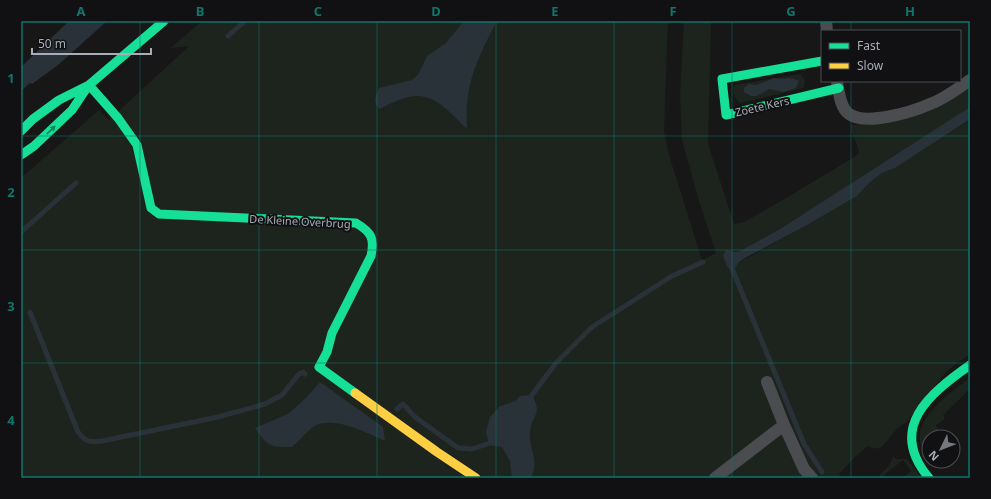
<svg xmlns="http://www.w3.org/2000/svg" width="991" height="499" font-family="'Noto Sans',sans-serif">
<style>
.green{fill:#1d241e;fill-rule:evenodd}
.water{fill:#2a3239}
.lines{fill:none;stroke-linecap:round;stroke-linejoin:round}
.stream{stroke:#2a3239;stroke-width:5}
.street{stroke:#4b4c50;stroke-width:12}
.fast{stroke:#16e098;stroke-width:9}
.slow{stroke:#ffcf43;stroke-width:9}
.oneway{fill:#14835c}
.grid{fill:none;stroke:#0f766e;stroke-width:1;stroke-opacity:0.55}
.labels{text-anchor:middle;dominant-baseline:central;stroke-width:4;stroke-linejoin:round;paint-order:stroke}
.street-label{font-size:11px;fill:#a8adb8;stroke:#111113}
.neatline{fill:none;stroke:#0f766e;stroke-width:1.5}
.grid-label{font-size:13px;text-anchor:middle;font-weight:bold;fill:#0f766e}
</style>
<rect width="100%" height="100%" fill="#171717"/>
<path class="green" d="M202 21H668L664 131 669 155 702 260 716 253 699 201 682 140 680 96 684 21H711L708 144 734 224 744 222 788 197 856 156 859 152C858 142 850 135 851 125L867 124 970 86V107L780 229 740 251 737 252 729 250 738 263 807 225 857 196 869 183 882 173 895 168 970 119V354L958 362 945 373 906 423C889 429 886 457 868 446L856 456 839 474 841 478H21V178L99 110 109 120 189 46 171 48Z
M800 74 805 80 804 88 740 103C734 98 732 92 734 85ZM774 78 780 80 786 78 785 92 769 89C761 92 755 99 747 95L756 85Z
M970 378V393L968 391 943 415 945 419 936 425 941 434 937 437H929V443L922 448C909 421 952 391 970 378Z
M893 456 896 459H907L922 478H903L911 471 903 460 880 478H878C885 467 889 470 893 456Z"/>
<path class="water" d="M69 21H107L58 65 32 84 30 83 21 91V67Z
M464 21H497C477 59 464 85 467 129 460 123 454 115 446 109 423 88 405 96 380 109 372 104 376 95 379 88L412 80 418 75 427 56 446 43Z
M774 78C785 81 787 75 799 81L796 88 784 92 769 89 757 96H750L744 92V88L749 84 756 85Z
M970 107V119L895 168 882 173 869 183 857 196 807 225 745 258 738 263 735 268H728L723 256 726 250 737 252 740 251 780 229Z
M320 382 383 427 385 441C367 433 331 414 313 427 306 432 299 441 292 447 270 447 268 447 255 428L288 414 306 398Z
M532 395C543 415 532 414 530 431 528 450 540 459 531 478H512L510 461 502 447 493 446 489 444 486 432 490 417 500 406 516 401 520 396Z"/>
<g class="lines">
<path class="stream" d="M228 36 245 21
M21 232 76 183
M729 261 804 444 822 472
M30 312 78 432C87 443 89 442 102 441L218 417 265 404 282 395 299 374 303 372 305 374
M530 400 532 395 556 363 592 327 672 276 703 262
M397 409 403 404 415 417 458 448 472 449 493 442"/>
<path class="street" d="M826 21 827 31
M837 82C839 92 840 108 849 114 866 126 912 112 930 104 944 99 957 89 970 80
M767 382 784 425 804 469 812 478
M715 478 784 425"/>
<path class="fast" d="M822 61 722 79 726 115 839 88
M89 85 118 118 137 145 151 208 159 214 356 223C371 232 375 238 371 256L332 333 327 352 319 367 355 393
M21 131 33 119 59 100 89 85 164 21
M21 155 34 146 72 110 88 86
M929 478C887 428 929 394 970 365"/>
<path class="slow" d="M355 393 437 452 476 478"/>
</g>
<defs><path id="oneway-solid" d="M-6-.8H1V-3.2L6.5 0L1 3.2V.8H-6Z"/></defs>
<use class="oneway" href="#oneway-solid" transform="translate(51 130) rotate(-43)"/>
<path class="grid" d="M140 21V478M259 21V478M377 21V478M496 21V478M614 21V478M732 21V478M851 21V31M851 81V478M21 136H970M21 250H970M21 363H970"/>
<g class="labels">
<g class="street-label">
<text transform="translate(762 106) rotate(-13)">Zoete Kers</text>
<text transform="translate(300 221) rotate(3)">De Kleine Overbrug</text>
</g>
</g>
<rect width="991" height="499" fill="none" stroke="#111113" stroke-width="44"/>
<rect x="821" y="30" width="140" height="52" fill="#111113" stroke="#4d4f55"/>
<rect x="829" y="43" width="20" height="6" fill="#16e098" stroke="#4d4f55"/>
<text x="857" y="50" font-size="12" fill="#a8adb8">Fast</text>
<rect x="829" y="63" width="20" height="6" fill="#ffcf43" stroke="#4d4f55"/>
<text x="857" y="70" font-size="12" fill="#a8adb8">Slow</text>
<g transform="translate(941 449) rotate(227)"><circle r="19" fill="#111113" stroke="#4d4f55"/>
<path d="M0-3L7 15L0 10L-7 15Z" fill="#757880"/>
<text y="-6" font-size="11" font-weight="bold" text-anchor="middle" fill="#a8adb8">N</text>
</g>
<path d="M32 48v6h119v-6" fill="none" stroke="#a8adb8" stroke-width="2"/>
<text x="38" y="48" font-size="12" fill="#a8adb8" stroke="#111113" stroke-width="3" paint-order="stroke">50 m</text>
<rect x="22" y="22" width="947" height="455" class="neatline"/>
<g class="grid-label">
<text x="81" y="16">A</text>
<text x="200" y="16">B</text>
<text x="318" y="16">C</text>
<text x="436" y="16">D</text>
<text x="555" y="16">E</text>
<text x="673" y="16">F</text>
<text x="791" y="16">G</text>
<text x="910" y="16">H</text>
<text x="11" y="83">1</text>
<text x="11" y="197">2</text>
<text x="11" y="311">3</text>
<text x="11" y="425">4</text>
</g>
</svg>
